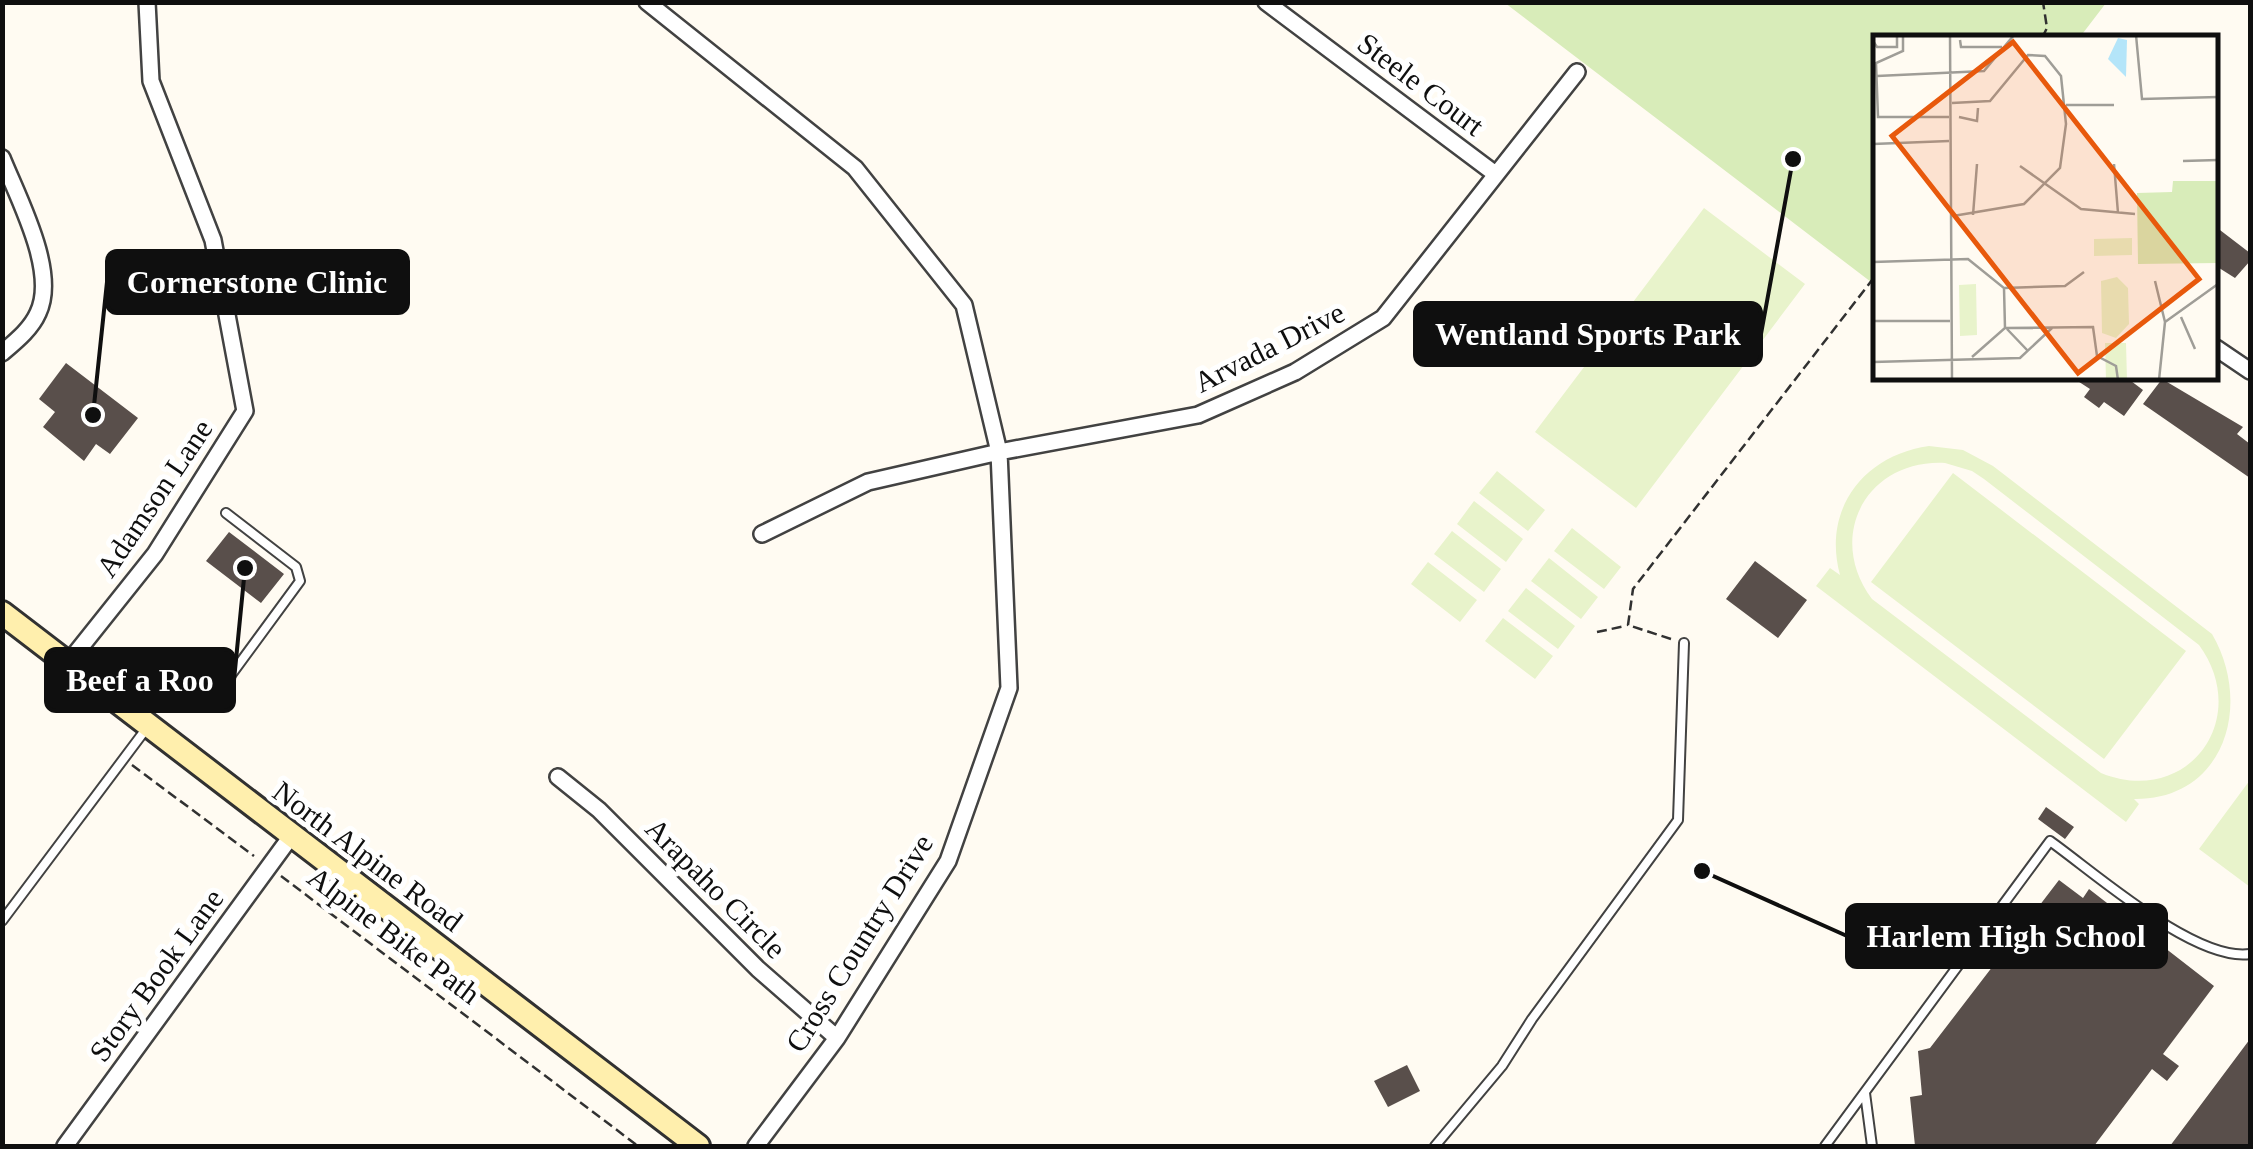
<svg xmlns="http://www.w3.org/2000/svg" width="2253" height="1149" font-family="Georgia,serif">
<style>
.green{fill:#d8ecb9}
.pitch{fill:#e8f3cb;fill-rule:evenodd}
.building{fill:#594f4b}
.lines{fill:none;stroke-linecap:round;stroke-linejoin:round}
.service-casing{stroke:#424242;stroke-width:12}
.minor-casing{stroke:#424242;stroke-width:20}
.secondary-casing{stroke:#313131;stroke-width:28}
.path{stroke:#313131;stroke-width:2.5;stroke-dasharray:10 5;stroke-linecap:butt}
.service{stroke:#fff;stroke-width:8}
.minor{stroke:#fff;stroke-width:15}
.secondary{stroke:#ffefad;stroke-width:22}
.labels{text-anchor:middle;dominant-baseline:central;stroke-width:10;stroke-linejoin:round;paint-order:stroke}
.street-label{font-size:30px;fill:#0f0f0f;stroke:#fff}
.inset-road{fill:none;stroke:#9f9d97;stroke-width:2.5}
.view{fill:#e8590c;fill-opacity:0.15;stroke:#e8590c;stroke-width:5}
.inset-edge{fill:none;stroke:#0f0f0f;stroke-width:5}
.leader{fill:none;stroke:#0f0f0f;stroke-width:4}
.callout-dot{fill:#0f0f0f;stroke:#fff;stroke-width:4}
.callout{fill:#0f0f0f;stroke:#0f0f0f;stroke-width:4}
.callout-label{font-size:32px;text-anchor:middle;font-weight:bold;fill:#fff}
</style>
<rect width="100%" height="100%" fill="#fffbf2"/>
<path class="green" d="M1505 3V2L2106 3 2080 37 1876 38 1875 285Z"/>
<path class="pitch" d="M1704 208 1805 284 1636 508 1535 432Z
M1929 446 1963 450 1993 466 2212 634C2253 704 2225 800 2134 799L2139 804 2126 822 1816 586 1830 568 1840 575C1822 509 1864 455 1929 446ZM1945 463 1972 471 1984 479 2199 645C2253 719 2187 808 2101 773L1872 599C1825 536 1867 459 1945 463Z
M1497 471 1545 510 1528 531 1479 493Z
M1953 473 2186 651 2104 759 1871 582Z
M1474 501 1523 539 1506 562 1457 524Z
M1572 528 1621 567 1604 589 1554 551Z
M1452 531 1501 569 1484 592 1434 554Z
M1549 558 1598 597 1581 619 1531 581Z
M1428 562 1477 600 1460 622 1411 584Z
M1526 588 1575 626 1558 649 1508 611Z
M1503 618 1553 656 1535 679 1485 641Z
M2250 780V887L2199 849Z"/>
<path class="building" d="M2216 227 2250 253V261L2235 278 2216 266Z
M66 363 138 418 110 454 96 444 84 461 43 427 55 412 39 399Z
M2073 378H2127L2143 390 2124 416 2104 402 2099 408 2084 397 2090 389Z
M2162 379 2243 427 2237 434 2250 444V478L2143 404Z
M229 532 284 574 261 603 206 561Z
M1755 561 1807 600 1778 638 1726 599Z
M2046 807 2074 827 2065 839 2038 819Z
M2059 880 2083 898 2089 889 2214 986 2163 1054 2179 1066 2167 1081 2152 1069 2094 1146H1915L1910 1097 1922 1095 1918 1051 1930 1048Z
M2250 1039V1146H2170Z
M1407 1065 1420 1091 1388 1107 1374 1081Z"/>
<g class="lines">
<g class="service-casing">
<path id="service" d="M192 669 220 690 300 581 296 567 226 513
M2 921 146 729
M1865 1093 1872 1146
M1435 1146 1502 1066 1532 1019 1678 820 1684 643
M1825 1146 2050 841C2095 873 2195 962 2250 954"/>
</g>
<g class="minor-casing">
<path id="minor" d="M647 2 855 168 964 305 999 452 1009 688 948 861 837 1038 756 1146
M1266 2 1494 173
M2 158C18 198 58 272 38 313 31 329 16 341 2 353
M2216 348 2250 371
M762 534 868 482 999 452 1198 415 1295 372 1383 318 1577 72
M68 663 155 554 245 411 213 240 151 81 147 2
M558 777 599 810 758 969 837 1038
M65 1146 292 835"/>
</g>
<g class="secondary-casing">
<path id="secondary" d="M2 613 698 1146"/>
</g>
<path class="path" d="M2042 38 2047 28 2043 2
M1597 632 1625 626
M1671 639 1628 625 1633 589 1876 275
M132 765 254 856
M281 876 638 1146"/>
<use href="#service" class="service"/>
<use href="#minor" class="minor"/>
<use href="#secondary" class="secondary"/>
</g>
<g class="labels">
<g class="street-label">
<text transform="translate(1421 84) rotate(37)">Steele Court</text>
<text transform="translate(1269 347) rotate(-27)">Arvada Drive</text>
<text transform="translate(154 498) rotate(-56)">Adamson Lane</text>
<text transform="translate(368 856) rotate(37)">North Alpine Road</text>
<text transform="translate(716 888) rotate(45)">Arapaho Circle</text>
<text transform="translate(394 935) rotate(37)">Alpine Bike Path</text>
<text transform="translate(859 943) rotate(-58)">Cross Country Drive</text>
<text transform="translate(156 975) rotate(-54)">Story Book Lane</text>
</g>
</g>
<g transform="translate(1873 35)">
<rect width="345" height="345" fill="#fffbf2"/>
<path d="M300 146H345V228L265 229 264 158 299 157Z" fill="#d8ecb9"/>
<path d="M259 203V220L221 221V204ZM244 242 255 253 256 289 243 303 229 298 228 246ZM103 249 104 300 87 301 86 250ZM232 308H253L254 345H233Z" fill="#e8f3cb"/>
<path d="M245 3 254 5 253 42 235 24Z" fill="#b4e5f9"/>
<path class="inset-road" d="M30 0V16L3 28 5 82H76M77 0 79 345M263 0 269 64 345 62M87 5 88 12H129M0 6 4 12H24V0M4 41 111 36 141 0M79 68 117 66 155 20 172 21 188 41 193 89 187 133 151 169 80 181M193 70H241M86 82 104 86 105 73M0 109 76 106M310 126 345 125M241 129 245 178M147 131 208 174 262 179M100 180 104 129M0 227 95 224 131 253 132 293 99 322M282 246 292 287 286 345M131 253 192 251 211 237M308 282 322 314M0 286H77M292 287 345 249M132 293 220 292 224 321 243 331 245 345M134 294 155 316M0 327 147 323 179 293"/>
<path class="view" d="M140 7 326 244 205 338 19 101Z"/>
<rect width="345" height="345" class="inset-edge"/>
</g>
<path class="leader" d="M93 415L107 282M1793 159L1761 334M245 568L234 680M1702 871L1847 936"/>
<g class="callout-dot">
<circle cx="93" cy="415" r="10"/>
<circle cx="1793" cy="159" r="10"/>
<circle cx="245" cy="568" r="10"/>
<circle cx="1702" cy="871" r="10"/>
</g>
<g class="callout">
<rect x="107" y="251" width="301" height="62" rx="10"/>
<rect x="1415" y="303" width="346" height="62" rx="10"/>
<rect x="46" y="649" width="188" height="62" rx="10"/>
<rect x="1847" y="905" width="319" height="62" rx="10"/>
</g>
<g class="callout-label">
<text x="257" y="293">Cornerstone Clinic</text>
<text x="1588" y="345">Wentland Sports Park</text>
<text x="140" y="691">Beef a Roo</text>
<text x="2006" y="947">Harlem High School</text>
</g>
<rect width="2253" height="1149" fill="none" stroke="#0f0f0f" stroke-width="10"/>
</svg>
